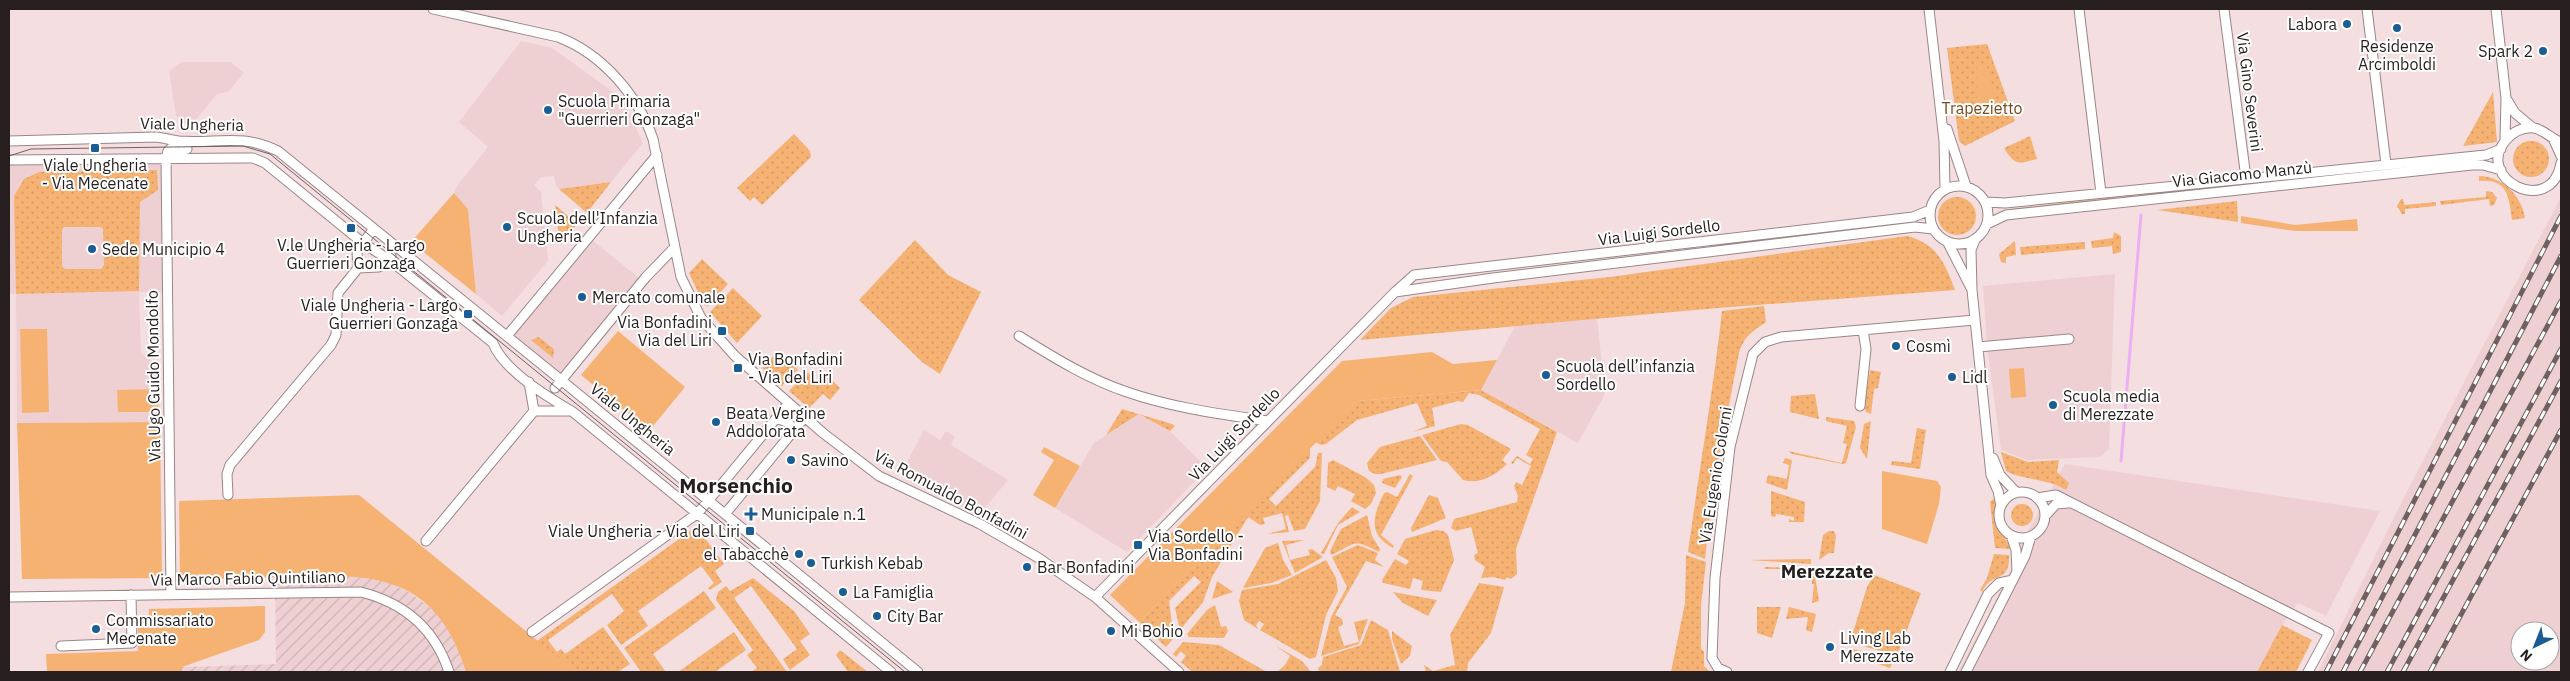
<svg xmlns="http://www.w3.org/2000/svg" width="2570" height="681" font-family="'IBM Plex Sans',sans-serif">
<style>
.built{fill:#efd0d2;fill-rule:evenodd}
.industrial{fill:url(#industrial-furrows)}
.grass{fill:url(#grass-dots);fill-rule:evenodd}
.park{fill:#f6b273}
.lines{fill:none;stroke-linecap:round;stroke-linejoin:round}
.stream{stroke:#ecaff3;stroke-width:3}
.minor-casing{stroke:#9b8687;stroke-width:11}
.minor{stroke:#fff;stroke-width:9}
.tram{stroke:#6f6162;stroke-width:1}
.rail-casing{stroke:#6f6162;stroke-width:5}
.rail{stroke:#fff;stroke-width:3;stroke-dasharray:9;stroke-linecap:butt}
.poi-dot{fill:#1b5d92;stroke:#fff;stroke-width:2}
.labels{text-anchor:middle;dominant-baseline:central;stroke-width:4;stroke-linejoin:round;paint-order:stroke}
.poi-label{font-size:16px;fill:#271f1f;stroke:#fff;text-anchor:start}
.street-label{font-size:16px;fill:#271f1f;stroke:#fff}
.park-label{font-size:16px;fill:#794c1e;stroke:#fff}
.quarter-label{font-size:19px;font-weight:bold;fill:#271f1f;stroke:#fff}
.district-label{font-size:21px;font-weight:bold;fill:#271f1f;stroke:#fff}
</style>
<defs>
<pattern id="industrial-furrows" width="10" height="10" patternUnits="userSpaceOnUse" patternTransform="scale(1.25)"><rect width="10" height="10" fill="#efd0d2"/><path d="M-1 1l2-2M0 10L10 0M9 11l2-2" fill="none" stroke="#cdb2b4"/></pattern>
<pattern id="grass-dots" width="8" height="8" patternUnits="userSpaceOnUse" patternTransform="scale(1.25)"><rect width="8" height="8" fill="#f6b273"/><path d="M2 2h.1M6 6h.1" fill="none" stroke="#d39963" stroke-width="1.8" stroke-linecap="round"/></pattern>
</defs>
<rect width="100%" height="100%" fill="#f5dee0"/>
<path class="built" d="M521 41 552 48 622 98 643 143 611 182 559 189 556 186 554 176 541 177 534 185 541 192 548 261 502 316 476 294 468 209 454 193 457 186 488 147 459 122Z
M181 62H231L244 73 228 92 217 94 190 127 176 116 169 71Z
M165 159 166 291 139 292 141 353 159 366 160 422 17 423 16 294H9V161Z
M2561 197V672H2318L2403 499ZM2520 631H2550V661H2520Z
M591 239 639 278 561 375 512 336Z
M2115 274 2109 449 2100 457 2028 460 2001 450 1987 346 1983 286Z
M1597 318 1605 394 1578 443 1481 390 1515 326Z
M1139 414 1168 429 1207 468 1127 552 1055 508 1094 443Z
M924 430 940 440 946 431 955 437 951 445 1008 480 984 509 978 514 905 480 907 475 902 472Z
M2065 464 2380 511 2326 616 2298 603 2282 625 2257 672H1958L2005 582 2027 533Z"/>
<path class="industrial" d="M350 575 391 583 412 594 432 609 447 627 458 650 466 672H182V667L276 664 275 577Z"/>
<path class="grass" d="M1987 44 2015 121 1965 146 1959 141 1947 48Z
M2493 92 2497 142 2463 146Z
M794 134 810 151 811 157 762 205 754 197 750 201 737 188Z
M2030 136 2037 159C2018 164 2015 166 2004 148Z
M2513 159a18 18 0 1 1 36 0a18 18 0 1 1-36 0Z
M157 170 158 190 140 202 139 291 16 294 14 196 24 179 39 172ZM64 227H100L103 229 104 265 101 269H65L62 266V230Z
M2479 176C2502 176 2522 196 2525 218L2512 220C2509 197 2508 178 2479 181Z
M611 182 587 213 559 189Z
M2256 182V185L2124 199V195Z
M2486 191 2492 192 2497 198 2494 205 2490 206 2489 199 2441 205 2440 201 2486 197Z
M2115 197 2116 200 2009 211V209Z
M1938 216a19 19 0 1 1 38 0a19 19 0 1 1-38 0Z
M2401 199H2403L2404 205 2436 202V206L2405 209V214H2402L2397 206Z
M2237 201 2238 222 2157 210Z
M555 205 577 224 560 245Z
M2114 232 2121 236V252L2113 254 2112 246 2092 248 2091 241 2113 238Z
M1907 236C1938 244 1945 264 1955 290L1718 308 1360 340 1391 308 1413 297 1610 277Z
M915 240 948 275 981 292 940 374 922 362 859 300Z
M2015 241 2016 255 2006 257V263L2001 262 1999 254Z
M2085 242V249L2021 255 2020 247Z
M702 259 728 284 708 306 704 305 689 273Z
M733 288 762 316 737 343 710 312Z
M1764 306 1766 322C1752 332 1744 336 1739 353L1714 483 1705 559 1688 552C1699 471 1713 392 1722 311Z
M539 337 554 349 553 358 531 340Z
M778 351 798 370 782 386 762 368Z
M1870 370 1881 372 1878 388 1874 389 1871 414 1866 412 1864 405Z
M807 372 818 382 826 374 840 388 830 400 823 394 809 408 789 391Z
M1481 390 1557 432 1516 549 1517 574 1511 579 1507 577 1505 580 1493 577 1481 578 1485 567 1475 560 1474 555 1478 553 1471 527 1456 531 1451 528 1454 519 1517 502 1518 496 1514 486 1516 482 1522 485 1531 466 1517 458 1513 464 1511 463 1517 456 1530 464 1533 459 1526 455 1540 429 1479 395 1469 393 1463 402 1458 401 1432 408 1435 426 1412 432 1427 426 1417 403 1357 420 1326 444 1321 445 1315 442 1357 401Z
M1815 394 1819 419 1790 412 1791 396Z
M1122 409 1172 424 1175 426 1170 431 1139 414 1106 435Z
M1826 417 1854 421 1856 427 1846 463 1843 464 1792 454 1788 451 1842 463 1847 444 1843 443 1847 426 1826 421Z
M1871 421 1867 459 1860 448 1864 424Z
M1461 424 1468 425 1511 449 1502 460 1507 464C1496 475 1479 485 1463 480L1447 462 1441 461 1422 435Z
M1917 428 1926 430 1920 469 1891 465 1892 461 1911 463Z
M1420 436 1437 460 1381 474H1375L1369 471 1367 463 1380 447Z
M1310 447V458L1269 499 1276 506 1315 467 1318 453H1322L1320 501 1305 529 1294 531 1288 515 1285 516 1289 532 1267 534 1286 529 1282 513 1263 518 1265 524 1260 525 1248 517 1212 577 1203 602 1180 630 1175 608 1201 582 1194 576 1169 601 1174 638 1166 647 1139 622Z
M2001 452 2028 462 2059 460 2057 472 2069 483 2066 490C2048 478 2025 481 2006 471Z
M1785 458 1792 460 1787 490 1766 483 1768 475 1787 479 1789 465 1783 463Z
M1333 460 1365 477 1374 485 1376 493 1371 504 1365 509 1351 501 1355 494 1338 486 1335 491 1327 487 1328 463Z
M1410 474 1413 476 1381 535 1394 546 1393 548C1367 534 1373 516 1384 493L1387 492 1397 497Z
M1400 475 1402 477 1395 488 1382 483 1383 479Z
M1771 491 1805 502 1804 522H1789V519L1794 521V517L1776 514 1775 517 1771 516Z
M1429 495 1438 498 1446 518 1412 532 1411 528Z
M1997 496 1995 519 2011 549 1995 548 1990 502Z
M2011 515a11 11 0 1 1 22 0a11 11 0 1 1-22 0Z
M1352 507 1360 512 1338 525 1324 554 1321 553 1338 523Z
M1367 515 1372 536 1380 549 1379 552C1351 537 1356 544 1331 555L1330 551 1341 529Z
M693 529 707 541 724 564 715 571 722 582 710 590 708 588 714 583 701 566 638 611 648 626 621 645 607 625 624 611 612 594 548 640 557 652 561 649 565 654 603 627 630 664 618 672H576L537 641Z
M1436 530 1444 531 1448 535 1454 560 1441 592 1421 590 1423 581 1413 578 1410 589 1383 583 1382 580 1395 559 1406 565 1409 561 1397 554 1405 539Z
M1829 531H1834L1836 536 1834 553H1829L1819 560 1823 535Z
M1305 540 1286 545 1290 560 1310 555 1308 550 1312 549 1323 557 1295 573 1282 541Z
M1278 543 1283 560 1292 575 1271 583 1243 588 1265 548Z
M1358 545 1378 553 1375 560 1384 567 1366 561 1335 615 1342 619 1343 625 1338 627 1344 646 1359 642 1354 622 1368 619 1359 644 1321 656 1331 617 1347 587 1332 557Z
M1994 554 2009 555C2010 585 1992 570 1982 592L1980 590 1987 578Z
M1686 555 1706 562 1701 605V649L1704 651V666L1710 672H1671L1685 603Z
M1811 559V564L1749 560Z
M1326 560 1336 578 1338 591 1326 615 1316 657 1310 659 1260 630 1264 624 1259 621 1256 625 1258 629 1244 620 1239 601 1242 590 1278 584Z
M1765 567 1814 569 1819 601 1812 603 1814 584H1812L1811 569H1764Z
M1874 575 1921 593 1897 656 1850 642 1867 587Z
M753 578 794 611 810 634 800 641 810 655 790 670 783 659 797 649 751 586 734 598 787 672H751L757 668 747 655 753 650 716 600 718 592 726 586 730 591Z
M1217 581 1233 592 1212 599Z
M1479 583 1504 587 1491 633 1468 663 1467 672H1426L1424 665 1433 671 1455 665 1450 635Z
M704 591 716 608 653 654 666 672H641L624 648Z
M1393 592 1437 600 1428 616 1403 603Z
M1215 605 1221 627 1226 626 1228 631 1224 638 1189 637 1187 634 1207 610Z
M1757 607H1781L1772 638 1757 633Z
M1789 607 1816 614 1812 632 1806 630 1808 617 1786 619Z
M1371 620 1388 630 1400 672H1319L1318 668 1322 665 1323 657 1361 645Z
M2282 625 2312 640 2296 672H2257Z
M1392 631 1412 646 1410 656 1401 664 1392 639Z
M734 632 746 650 715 672H678Z
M1183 642 1219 645 1267 672H1192L1181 662 1186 656 1181 651 1176 657 1173 654Z
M1276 646 1302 661 1311 672H1277L1285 665 1290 656Z
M1850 648 1893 661 1890 668 1849 654Z
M840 650 868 672H848L836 655Z"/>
<path class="park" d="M1986 63 1997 104 1977 108V65Z
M454 193 468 209 476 294 411 242Z
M2241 216 2295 225 2357 219 2358 231H2295L2241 223Z
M20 329H47L49 412 22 413Z
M618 331 685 387 649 431 581 375Z
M1432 352 1453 364 1497 360 1481 390 1357 401 1139 622 1110 595 1342 361Z
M2024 368 2026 397 2011 398 2009 369Z
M157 389 158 412H118L117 390Z
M160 422 162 578 22 579 17 423Z
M1044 447 1080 466 1055 508 1033 495 1054 460 1041 452Z
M1882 471 1937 481 1941 487 1939 504 1927 544 1882 529Z
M359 495 576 672H466C434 569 367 574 276 577 244 579 212 579 180 579L179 501Z
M265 606V632L259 640 182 667V672H47L46 654 138 651V616L149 617V609Z"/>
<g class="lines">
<path class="stream" d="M2121 461 2141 215"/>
<g class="minor-casing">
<path id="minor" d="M433 9 558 37C601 53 638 95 653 139L681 277 701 318 735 356 823 433 879 476 980 524 1037 557 1095 597 1179 672
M1929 9 1944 141 1945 189
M2079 9 2101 193
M2224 9 2246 178
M2367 9 2386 164
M2496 9 2506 98 2505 140
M2506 98 2515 113 2533 128
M1947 129 1966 186
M2553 138 2561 156
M9 141 156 137C164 138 171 140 179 141 216 144 242 133 278 151L561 380 918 672
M2561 142C2551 139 2545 130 2534 128 2523 127 2513 132 2506 140 2473 178 2551 219 2561 163
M171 156 187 149 179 141
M9 160 240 158H253L265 163 363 243 391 261 493 343C504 371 548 397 573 412L891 672
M1930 215a29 29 0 1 1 58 0a29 29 0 1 1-58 0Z
M1986 202 2005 203 2486 155 2501 149
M1987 224 2006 215 2472 165H2483L2501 170
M1975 240 1971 250 1972 290 1991 475 1998 491 2001 506
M1947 241 1971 288
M358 268 379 267 391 256
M1395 292 1493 278 1915 227 1933 229
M507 336 657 155
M1019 336C1053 357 1088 379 1127 392 1173 408 1221 414 1268 421
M1978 347 2069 339
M529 382 534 411
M555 388 646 277 675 247
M1860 406 1866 349 1863 330
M534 411H568
M777 419C784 420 790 423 794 430L792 434
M1993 458 2000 475 2016 492
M1999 515a23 23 0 1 1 46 0a23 23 0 1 1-46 0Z
M228 495 227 474 230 465 331 345 336 335 338 293 358 268 357 251 373 230
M2037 498 2056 495 2329 633 2308 672
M725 514 805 417
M2045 516 2056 504 2068 503
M2011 535 2016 550 2017 571
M426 541 534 411
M171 594 166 158 168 151 179 141
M9 597 361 592C404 603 435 629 449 672
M1095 597 1395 292 1414 275 1913 217 1930 210
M532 632 698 513 788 404
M61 646 132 643 131 595
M1727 672 1718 668 1712 658 1715 578 1730 447 1753 354 1765 342 1781 337 1975 320
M1950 672 1988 594 1999 583 2013 580
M1966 672 2025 556 2031 536"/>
</g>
<use href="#minor" class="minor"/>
<path class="tram" d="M9 156 31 149 243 146 270 154 905 672"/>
<g class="rail-casing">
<path id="rail" d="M2326 672 2561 216
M2343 672 2561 256
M2360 672 2561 301
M2387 672 2561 349
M2403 672 2561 381
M2430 672 2561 430"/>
</g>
<use href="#rail" class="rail"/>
</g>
<g class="poi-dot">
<circle cx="2347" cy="24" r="5"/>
<circle cx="2397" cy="28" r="5"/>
<circle cx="2543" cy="51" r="5"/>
<circle cx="548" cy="110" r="5"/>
<rect x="90" y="143" width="10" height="10" rx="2.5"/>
<circle cx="507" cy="227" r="5"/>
<rect x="346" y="223" width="10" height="10" rx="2.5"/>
<circle cx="92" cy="249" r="5"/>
<circle cx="582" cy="297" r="5"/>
<rect x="463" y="309" width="10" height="10" rx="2.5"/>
<rect x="717" y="326" width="10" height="10" rx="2.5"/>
<circle cx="1896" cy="346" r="5"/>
<rect x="733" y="363" width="10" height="10" rx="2.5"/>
<circle cx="1546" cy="375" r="5"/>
<circle cx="1952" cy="377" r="5"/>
<circle cx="2053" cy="405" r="5"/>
<circle cx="716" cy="422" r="5"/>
<circle cx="791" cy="460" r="5"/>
<path d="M748.5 506.5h5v5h5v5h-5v5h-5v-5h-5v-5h5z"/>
<rect x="745" y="526" width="10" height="10" rx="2.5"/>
<rect x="1133" y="540" width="10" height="10" rx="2.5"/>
<circle cx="799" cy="554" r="5"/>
<circle cx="811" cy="563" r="5"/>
<circle cx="1027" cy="567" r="5"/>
<circle cx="843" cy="592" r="5"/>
<circle cx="877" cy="616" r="5"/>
<circle cx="96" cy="629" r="5"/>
<circle cx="1111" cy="631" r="5"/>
<circle cx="1830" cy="647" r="5"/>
</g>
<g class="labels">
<g class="poi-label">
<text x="2337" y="24" text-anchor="end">Labora</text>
<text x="2397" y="46" text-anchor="middle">Residenze<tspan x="2397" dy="18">Arcimboldi</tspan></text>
<text x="2533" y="51" text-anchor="end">Spark 2</text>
<text x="558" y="101">Scuola Primaria<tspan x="558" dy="18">"Guerrieri Gonzaga"</tspan></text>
<text x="95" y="165" text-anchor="middle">Viale Ungheria<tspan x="95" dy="18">- Via Mecenate</tspan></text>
<text x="517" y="218">Scuola dell'Infanzia<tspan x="517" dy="18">Ungheria</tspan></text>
<text x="351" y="245" text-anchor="middle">V.le Ungheria - Largo<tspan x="351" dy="18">Guerrieri Gonzaga</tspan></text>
<text x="102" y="249">Sede Municipio 4</text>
<text x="592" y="297">Mercato comunale</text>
<text x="458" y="305" text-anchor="end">Viale Ungheria - Largo<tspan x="458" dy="18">Guerrieri Gonzaga</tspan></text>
<text x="712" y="322" text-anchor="end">Via Bonfadini<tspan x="712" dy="18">Via del Liri</tspan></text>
<text x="1906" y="346">Cosmì</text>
<text x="748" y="359">Via Bonfadini<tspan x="748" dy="18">- Via del Liri</tspan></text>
<text x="1556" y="366">Scuola dell’infanzia<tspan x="1556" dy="18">Sordello</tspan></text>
<text x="1962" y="377">Lidl</text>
<text x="2063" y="396">Scuola media<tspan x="2063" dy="18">di Merezzate</tspan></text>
<text x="726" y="413">Beata Vergine<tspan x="726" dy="18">Addolorata</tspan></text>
<text x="801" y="460">Savino</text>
<text x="761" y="514">Municipale n.1</text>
<text x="740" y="531" text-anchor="end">Viale Ungheria - Via del Liri</text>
<text x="1148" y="536">Via Sordello -<tspan x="1148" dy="18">Via Bonfadini</tspan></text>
<text x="789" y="554" text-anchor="end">el Tabacchè</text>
<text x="821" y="563">Turkish Kebab</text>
<text x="1037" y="567">Bar Bonfadini</text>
<text x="853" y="592">La Famiglia</text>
<text x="887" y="616">City Bar</text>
<text x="106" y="620">Commissariato<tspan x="106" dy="18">Mecenate</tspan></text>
<text x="1121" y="631">Mi Bohio</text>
<text x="1840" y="638">Living Lab<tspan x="1840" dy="18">Merezzate</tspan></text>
</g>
<g class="street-label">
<text transform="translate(2250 92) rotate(83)">Via Gino Severini</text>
<text transform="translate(192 124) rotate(1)">Viale Ungheria</text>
<text transform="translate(2242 174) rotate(-6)">Via Giacomo Manzù</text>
<text transform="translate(1659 232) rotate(-7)">Via Luigi Sordello</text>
<text transform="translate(153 376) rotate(-91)">Via Ugo Guido Mondolfo</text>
<text transform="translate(633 419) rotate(39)">Viale Ungheria</text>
<text transform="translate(1234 434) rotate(-46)">Via Luigi Sordello</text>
<text transform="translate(1715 475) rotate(-81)">Via Eugenio Colorni</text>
<text transform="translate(951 494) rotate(28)">Via Romualdo Bonfadini</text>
<text transform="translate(248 578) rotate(-1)">Via Marco Fabio Quintiliano</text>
</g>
<g class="park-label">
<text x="1982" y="108">Trapezietto</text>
</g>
<g class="quarter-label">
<text x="1827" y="571">Merezzate</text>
</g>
<g class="district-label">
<text x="736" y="485">Morsenchio</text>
</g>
</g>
<rect width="2570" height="681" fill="none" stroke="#271f1f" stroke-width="20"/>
<g transform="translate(2535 646) rotate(223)"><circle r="24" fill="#ffffff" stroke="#a9a5a5"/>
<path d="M0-4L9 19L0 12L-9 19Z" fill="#1b5d92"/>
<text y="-8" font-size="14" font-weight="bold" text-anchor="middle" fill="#271f1f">N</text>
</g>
</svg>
